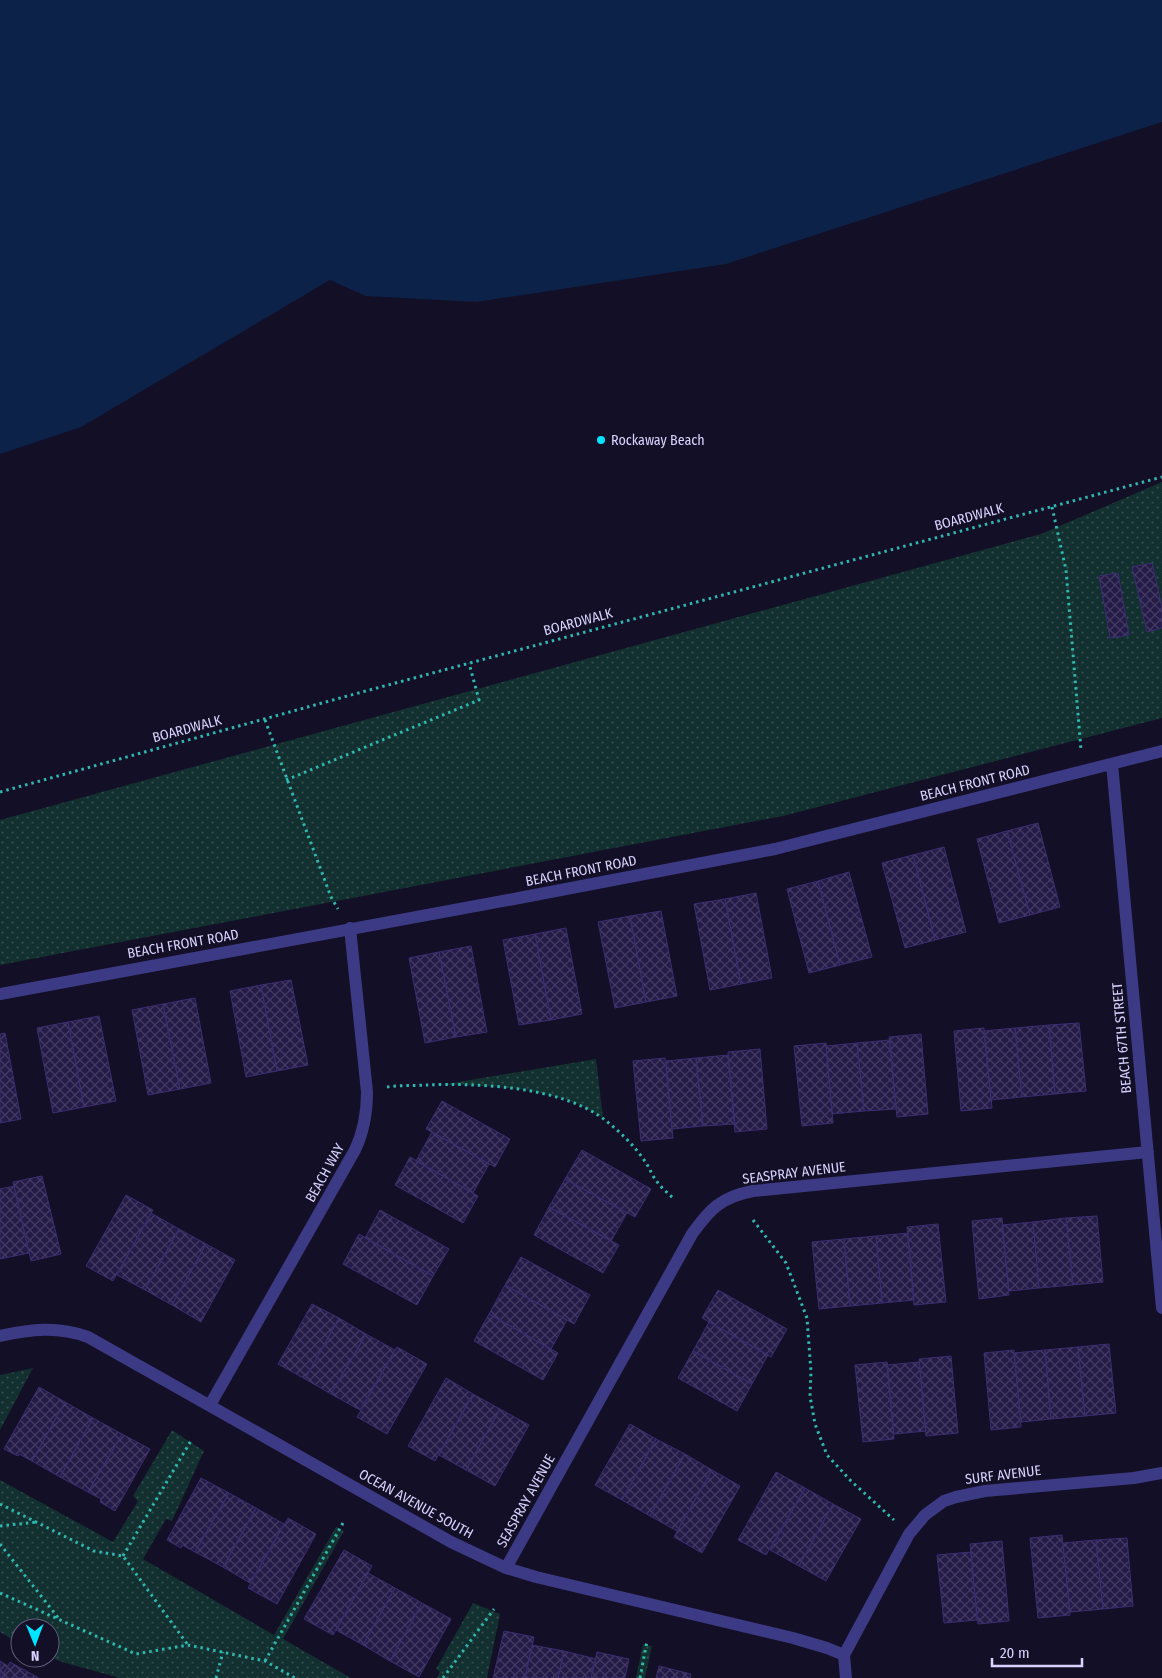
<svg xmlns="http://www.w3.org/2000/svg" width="1162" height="1678" font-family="'Fira Sans Condensed',sans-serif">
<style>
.park{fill:url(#park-dots)}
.water{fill:#0c2248}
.building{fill:url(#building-cross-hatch);stroke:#3b2d73}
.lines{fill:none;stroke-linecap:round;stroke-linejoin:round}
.path{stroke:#2fb8b0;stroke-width:3;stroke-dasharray:2.5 4;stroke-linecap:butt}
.minor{stroke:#3d3a85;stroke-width:12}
.poi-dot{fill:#00e5ff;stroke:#130f26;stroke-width:2}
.labels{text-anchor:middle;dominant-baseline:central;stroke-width:4;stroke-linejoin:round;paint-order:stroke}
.poi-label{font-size:14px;fill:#d9d4ff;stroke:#130f26;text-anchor:start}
.street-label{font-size:14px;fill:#d9d4ff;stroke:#130f26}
</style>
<defs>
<pattern id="park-dots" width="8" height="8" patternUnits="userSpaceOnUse" patternTransform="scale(1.25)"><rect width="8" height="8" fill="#12302f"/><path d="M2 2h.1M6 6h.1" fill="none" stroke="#344d4e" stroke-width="1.8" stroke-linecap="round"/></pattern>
<pattern id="building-cross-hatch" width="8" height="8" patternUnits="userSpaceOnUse" patternTransform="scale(1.25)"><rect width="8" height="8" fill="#241b47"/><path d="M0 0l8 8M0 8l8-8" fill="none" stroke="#433b63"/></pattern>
</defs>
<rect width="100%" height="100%" fill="#130f26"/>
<path class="park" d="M1162 482V718L783 816 0 965V820L1041 534Z
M596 1059 603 1118C596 1114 588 1109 580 1105 537 1087 486 1085 440 1085Z
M33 1368 0 1430V1375Z
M172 1430 204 1451 172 1521 166 1519 143 1559 274 1635 336 1527 344 1531 283 1639 351 1678H120L62 1662 50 1657V1628H20V1644L0 1632V1480L113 1542 138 1501 133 1496Z
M473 1603 500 1614 487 1678H437L440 1672 436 1669Z
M643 1644 652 1646 645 1678H636Z"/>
<path class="water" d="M0 0H1162V122L726 264 476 302 366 296 330 280 81 427 0 454Z"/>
<path class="building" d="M1152 563 1162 608V628L1147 632 1132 567Z
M1118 573 1129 635 1110 638 1099 576Z
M1038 823 1060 907 1030 915 1007 831Z
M1007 831 1030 915 999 923 977 839Z
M944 847 966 932 935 940 913 855Z
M913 855 935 940 905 948 882 863Z
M849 872 872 957 840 965 818 881Z
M818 881 840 965 809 973 787 889Z
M756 893 772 978 741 984 725 899Z
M725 899 741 984 710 990 694 904Z
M661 911 677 996 646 1002 630 916Z
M630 916 646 1002 615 1008 598 922Z
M566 928 582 1014 551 1020 535 934Z
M535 934 551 1020 519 1025 503 940Z
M471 946 487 1032 456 1037 439 952Z
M439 952 456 1037 425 1043 409 958Z
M291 980 308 1065 277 1071 261 985Z
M261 985 277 1071 246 1077 230 991Z
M195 998 211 1083 180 1089 163 1004Z
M163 1004 180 1089 148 1095 132 1010Z
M99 1016 116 1101 84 1107 68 1022Z
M68 1022 84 1107 53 1113 37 1028Z
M1079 1023 1086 1091 1055 1094 1049 1025Z
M1049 1025 1055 1094 1022 1097 1015 1028Z
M984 1028 992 1108 961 1111 954 1031Z
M1015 1028 1022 1097 991 1100 984 1031Z
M5 1033 21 1119 0 1123V1034Z
M921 1034 928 1114 897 1117 889 1037Z
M890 1040 896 1109 864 1111 857 1043Z
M826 1043 833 1123 802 1126 794 1046Z
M857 1043 864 1111 832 1114 826 1046Z
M760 1049 767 1129 735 1132 728 1052Z
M728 1055 735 1124 703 1126 696 1058Z
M665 1058 673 1138 641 1141 633 1061Z
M696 1058 703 1126 672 1129 666 1061Z
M442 1101 510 1139 495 1167 426 1129Z
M432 1132 489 1164 473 1193 416 1161Z
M582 1150 651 1189 635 1217 565 1179Z
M410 1157 478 1196 463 1223 395 1185Z
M42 1176 61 1254 31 1261 13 1182Z
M565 1179 627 1213 611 1241 549 1207Z
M14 1186 29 1253 0 1259V1189Z
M126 1195 153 1210 113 1281 86 1266Z
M549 1207 619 1245 603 1273 534 1235Z
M380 1210 449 1249 433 1276 365 1238Z
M151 1213 179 1229 145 1290 117 1275Z
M1097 1216 1103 1282 1073 1285 1066 1218Z
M1002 1218 1009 1295 979 1299 972 1221Z
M1066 1218 1073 1285 1039 1288 1033 1222Z
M1033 1222 1039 1288 1009 1291 1002 1225Z
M938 1224 946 1302 914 1305 907 1227Z
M179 1229 206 1244 172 1305 145 1290Z
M908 1233 914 1300 882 1303 876 1236Z
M359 1234 433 1276 417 1305 343 1264Z
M876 1236 882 1303 850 1306 844 1239Z
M844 1239 850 1306 819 1309 812 1242Z
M206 1244 235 1260 201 1322 172 1305Z
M521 1257 590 1295 574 1324 505 1285Z
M505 1285 567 1320 551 1349 489 1314Z
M718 1290 787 1329 771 1357 702 1318Z
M312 1304 339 1318 305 1379 278 1364Z
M489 1314 558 1353 543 1380 474 1341Z
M339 1318 366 1334 331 1394 305 1379Z
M709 1322 768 1355 752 1384 693 1351Z
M366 1334 395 1350 360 1410 331 1394Z
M1109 1344 1116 1413 1085 1416 1078 1347Z
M397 1347 427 1364 387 1434 357 1417Z
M1078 1347 1085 1416 1051 1419 1045 1350Z
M1014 1350 1021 1427 991 1430 984 1353Z
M1045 1350 1051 1419 1021 1422 1014 1353Z
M693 1351 752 1384 737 1411 678 1378Z
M951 1356 958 1433 926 1436 919 1359Z
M887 1362 894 1439 863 1442 855 1365Z
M919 1362 926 1431 894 1434 887 1365Z
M446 1378 473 1394 435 1461 408 1446Z
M39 1387 65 1402 32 1461 19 1454 18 1456 4 1449Z
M473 1394 500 1409 466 1470 439 1455Z
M65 1402 93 1418 60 1477 32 1461Z
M500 1409 529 1425 495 1486 466 1470Z
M93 1418 122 1434 88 1492 60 1477Z
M630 1424 656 1439 622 1500 595 1485Z
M122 1434 150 1449 115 1511 100 1502 101 1499 88 1492Z
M656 1439 685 1454 650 1516 622 1500Z
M685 1454 712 1470 677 1531 650 1516Z
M712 1470 740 1486 702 1553 674 1537Z
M776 1472 805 1488 766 1555 738 1540Z
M201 1478 229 1493 195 1552 182 1545 181 1548 167 1540Z
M805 1488 833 1504 799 1566 770 1550Z
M229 1493 256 1508 223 1567 195 1552Z
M833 1504 861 1519 826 1581 799 1566Z
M256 1508 284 1524 250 1583 223 1567Z
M288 1518 316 1534 277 1604 248 1588Z
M1062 1535 1070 1615 1038 1618 1030 1538Z
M1127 1538 1133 1606 1103 1609 1096 1540Z
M1096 1540 1103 1609 1070 1612 1063 1543Z
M1002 1541 1009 1621 978 1624 970 1544Z
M344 1550 372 1566 333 1635 304 1619Z
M971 1552 977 1620 944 1623 937 1555Z
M368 1573 395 1588 363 1645 336 1630Z
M395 1588 422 1603 390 1661 363 1645Z
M422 1603 451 1619 419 1677 390 1661Z
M504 1631 534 1637 525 1678H493Z
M532 1645 564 1651 558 1678H525Z
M564 1651 596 1659 591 1678H558Z
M597 1652 629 1659 625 1678H591Z
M0 1661 8 1666 1 1678H0Z
M10 1662 39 1678H1Z
M659 1666 691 1674 690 1678H656Z"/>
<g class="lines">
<path class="path" d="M1052 507 1066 570 1081 750
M265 720 331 897 338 909
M286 780 479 700 469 663
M0 792 362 692 1162 477
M387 1087C399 1085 412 1086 425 1085 478 1083 561 1086 605 1120 619 1131 634 1145 644 1160 649 1166 651 1174 656 1180 660 1187 668 1193 674 1199
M753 1220 786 1263 807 1318 811 1372 810 1396 815 1424 827 1455 851 1481 894 1520
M0 1504 94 1551 123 1556 188 1645
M0 1526 37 1522
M0 1544 60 1620
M123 1556 192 1439
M0 1593 136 1654 188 1645 265 1661 295 1678
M265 1661 343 1523
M216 1678 223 1652
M443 1678 494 1609
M640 1678 647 1641"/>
<path class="minor" d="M1112 764 1162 1308
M0 994 519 898 775 849 1162 751
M0 1336C31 1329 58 1326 88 1337L451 1542 506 1568 536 1577 793 1638 827 1648 844 1655
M210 1405 355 1150C364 1131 367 1113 367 1092L350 928
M506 1568 692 1234C710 1209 721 1197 753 1191L1148 1152
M844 1655 909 1534 925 1515 944 1501 956 1497 985 1491 1134 1478 1162 1473
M844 1655 846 1678"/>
</g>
<circle class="poi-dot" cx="601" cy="440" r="5"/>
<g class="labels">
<g class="poi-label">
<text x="611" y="440">Rockaway Beach</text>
</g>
<g class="street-label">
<text transform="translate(969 517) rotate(-15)">BOARDWALK</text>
<text transform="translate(578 622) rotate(-15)">BOARDWALK</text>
<text transform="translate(187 729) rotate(-15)">BOARDWALK</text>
<text transform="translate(975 783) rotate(-14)">BEACH FRONT ROAD</text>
<text transform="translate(581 871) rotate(-11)">BEACH FRONT ROAD</text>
<text transform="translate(183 944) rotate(-10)">BEACH FRONT ROAD</text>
<text transform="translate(1122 1038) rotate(-95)">BEACH 67TH STREET</text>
<text transform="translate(325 1173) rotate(-61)">BEACH WAY</text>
<text transform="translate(794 1173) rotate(-7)">SEASPRAY AVENUE</text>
<text transform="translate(1003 1475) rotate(-7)">SURF AVENUE</text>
<text transform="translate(526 1501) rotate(-61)">SEASPRAY AVENUE</text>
<text transform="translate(416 1504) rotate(29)">OCEAN AVENUE SOUTH</text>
</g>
</g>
<g transform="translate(35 1643) rotate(179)"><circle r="24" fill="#130f26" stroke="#625e7d"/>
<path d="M0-4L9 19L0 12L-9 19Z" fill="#00e5ff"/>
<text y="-8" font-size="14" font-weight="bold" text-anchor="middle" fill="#d9d4ff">N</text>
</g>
<path d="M992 1658v8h90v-8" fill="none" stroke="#d9d4ff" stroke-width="2.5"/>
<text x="1000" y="1658" font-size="15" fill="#d9d4ff" stroke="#130f26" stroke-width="4" paint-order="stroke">20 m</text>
</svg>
